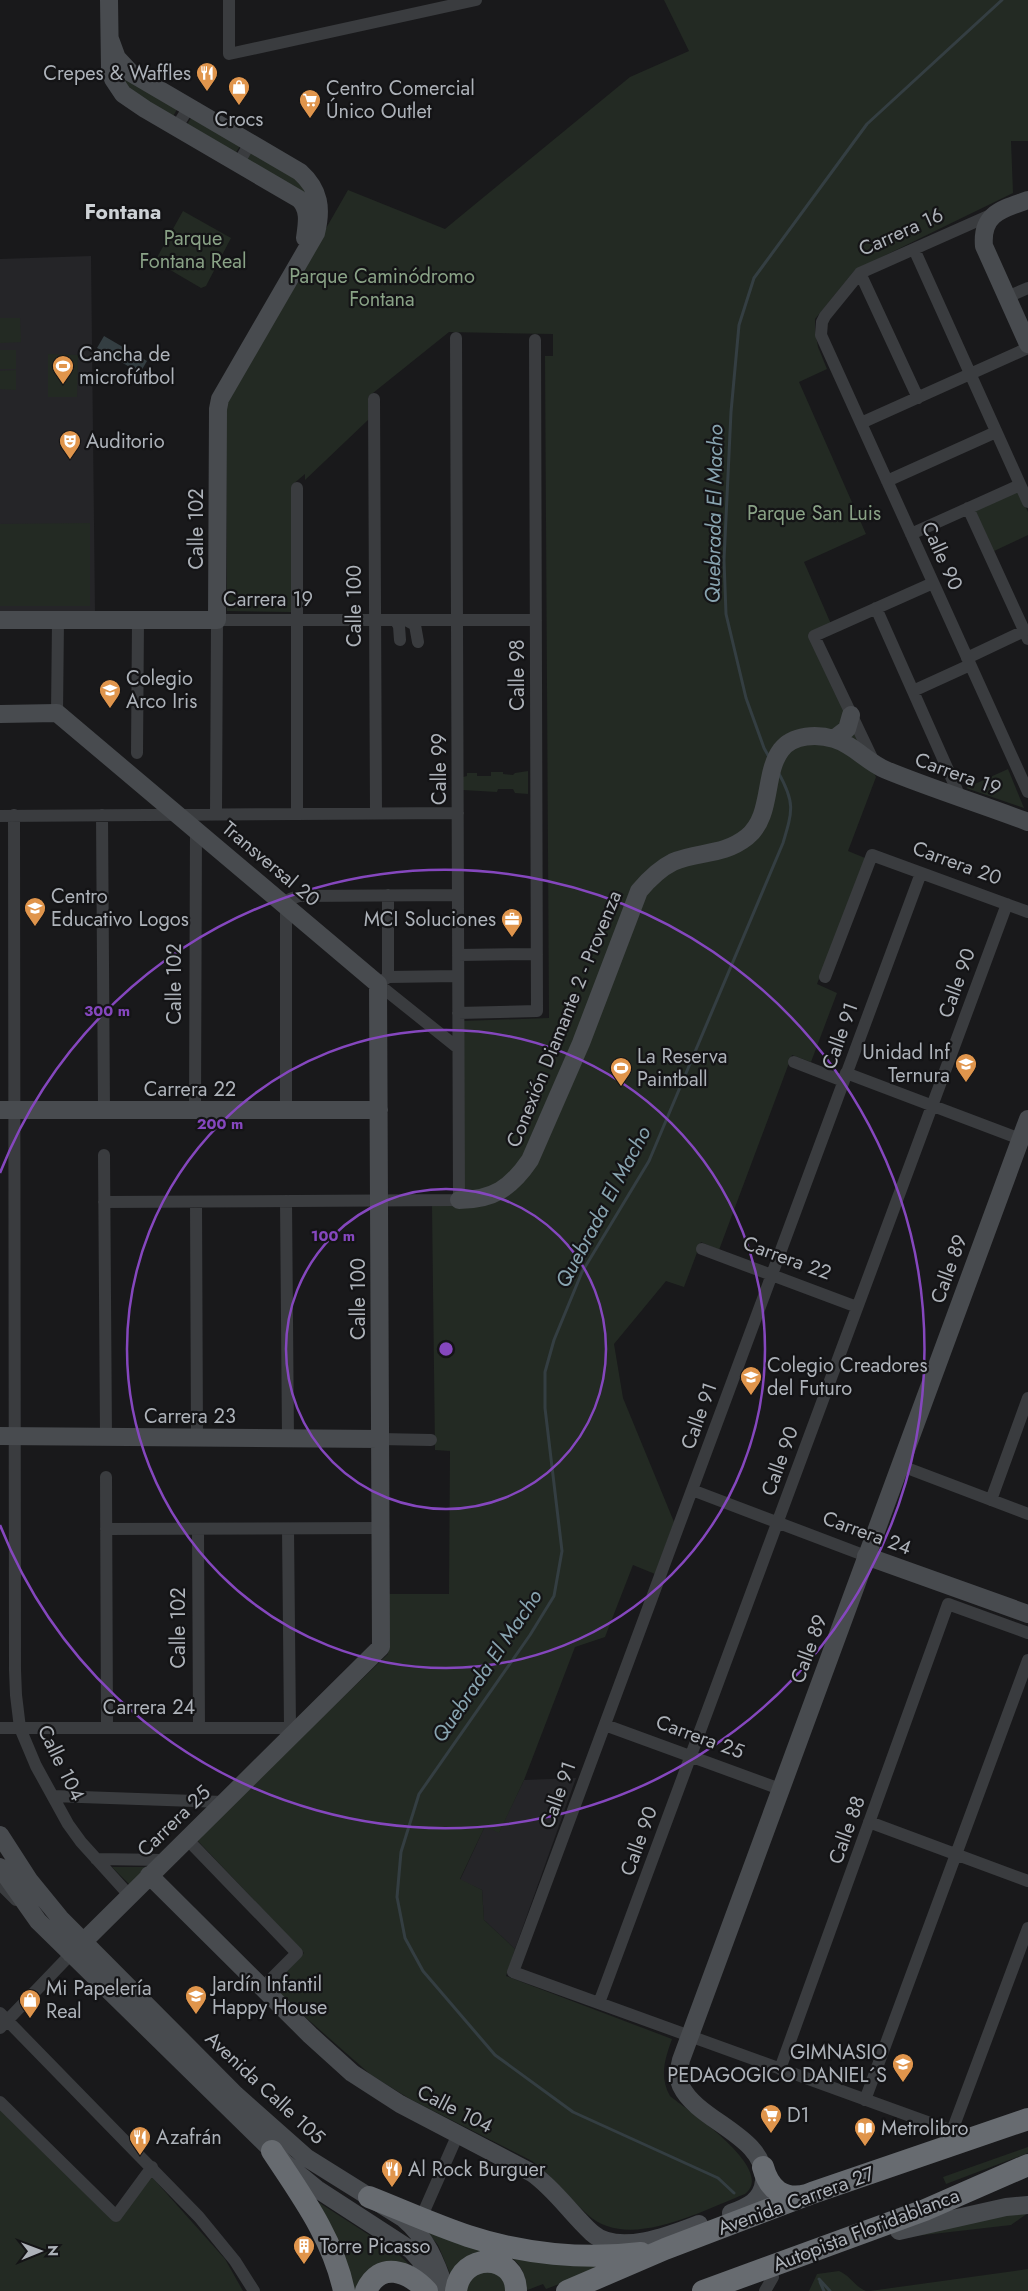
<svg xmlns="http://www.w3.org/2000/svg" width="1028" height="2291" font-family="Jost,sans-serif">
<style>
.built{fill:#252528}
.green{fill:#232a23}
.water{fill:#343e42}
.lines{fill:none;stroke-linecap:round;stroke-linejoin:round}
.stream{stroke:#343e42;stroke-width:3}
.street{stroke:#3a3c3f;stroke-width:12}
.secondary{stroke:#484b4f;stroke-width:18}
.highway{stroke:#676b70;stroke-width:22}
.ring{fill:none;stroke:#8547be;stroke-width:2.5}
.labels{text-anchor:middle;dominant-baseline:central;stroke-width:4.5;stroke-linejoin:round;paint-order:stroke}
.poi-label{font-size:20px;fill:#adb2b9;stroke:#141416;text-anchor:start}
.street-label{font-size:20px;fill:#adb2b9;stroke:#141416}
.park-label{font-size:20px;fill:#89a286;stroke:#141416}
.neighbourhood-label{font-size:21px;font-weight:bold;fill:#cdd1d5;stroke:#141416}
.water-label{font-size:21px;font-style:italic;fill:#88a4b0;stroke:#141416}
.centre{fill:#8547be;stroke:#141416;stroke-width:2.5}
.ring-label{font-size:15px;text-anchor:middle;font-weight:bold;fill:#8547be;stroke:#141416;stroke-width:4.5;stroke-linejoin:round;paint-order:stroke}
</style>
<rect width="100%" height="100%" fill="#19191b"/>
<path class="built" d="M91 256 95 611H0V259Z
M576 1778 515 1949 484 1920 482 1890 460 1880 485 1826 499 1832 524 1780Z"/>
<path class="green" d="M664 0H1028V141H1011L1013 193 855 270 815 319V330L818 347 827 369 799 382 866 534 804 562 831 624 808 634 876 777 848 851 865 858 817 984 837 993 811 1062 792 1055 719 1250 701 1242 684 1287 666 1281 614 1344 623 1398 674 1522 655 1574 633 1565 605 1637 575 1647 524 1780 499 1833 485 1826 460 1879 482 1890 484 1920 515 1949 506 1976 672 2039C665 2059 659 2076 670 2096 688 2111 777 2169 745 2194 701 2211 627 2252 587 2214 568 2197 553 2176 532 2161L410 2099 371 2075 270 1986 304 1953 196 1839 388 1654V1594H449L450 1451 435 1450 432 1206H464L463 1021 549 1018 545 356H553V334L449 332 368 397V420L305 480V474L292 485V612L227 611 226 403 348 190 445 229 630 77 689 51Z
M114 73 127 75 179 106 172 118 124 89Z
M193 115 242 143 235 154 186 126Z
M252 150 310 189V205L246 161Z
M183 211 231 238 206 286 201 288 155 261Z
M0 318H20L21 342 0 343Z
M0 350H16V369H0Z
M48 354 78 355 77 397H48Z
M16 370V390L0 389V371Z
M1017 487 1028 512V535L992 552 972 508Z
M90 523V606H0V524Z
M1008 769 1024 808 966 788Z
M528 771V794L515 793 513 789H498L497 792 463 790V777L467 776V773H477V776H491V772H503V774L513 775 515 773Z
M112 1867H148L131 1886Z
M0 2106 117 2220 151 2176 225 2259 243 2291H0Z
M1028 2147V2153L946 2184 943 2177Z
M312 2198 397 2253 415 2270 351 2291Z
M1028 2213 1011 2225 898 2238 987 2216Z
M424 2228 615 2263 546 2289 543 2284 525 2291C527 2276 522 2266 511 2257L451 2276 438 2245Z
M477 2269 501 2274 508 2291H461Z
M1028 2269V2291H870Z
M839 2271C851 2276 855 2287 866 2291H809L817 2274Z"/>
<path class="water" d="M104 336 147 361 140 373 97 348Z"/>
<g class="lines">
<path class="stream" d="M769 757 764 748 746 698 726 614 724 560 731 412 739 325 754 278 867 124 1002 0
M734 2193 718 2178 573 2112 495 2055 423 1971 405 1938 397 1897 401 1852 419 1794 530 1635 554 1596 562 1551 545 1408V1372L554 1340 582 1272 649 1161 783 843C793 810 795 802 778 772
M819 2279 830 2291
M820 2282 824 2291"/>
<path class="street" d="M229 0V54L476 0
M176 128 189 107
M238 164 250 143
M995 213 860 273 825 316 822 322 821 335 1028 792
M914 249 1028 502
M860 273 918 398
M1007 297 1028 288
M374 399 376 813
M861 423 1028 348
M887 481 996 432
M297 488V814
M968 508 1028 639
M911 534 1020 485
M876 608 960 797
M395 620 399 626 400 640
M406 620 415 625 418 642
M967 658 1024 631
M913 691 970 665
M57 713 58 620
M137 753 138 620
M874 762 814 636 933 583
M216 814 217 620H536
M14 815 15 1670 16 1695 20 1728 36 1766 68 1824 81 1842 129 1895
M102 815 104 1110
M0 816 458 813
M921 873 513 1972 952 2131 956 2144
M388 895V977L378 984 458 1048
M458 955 537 954
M388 977 458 976
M825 977 872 855 1028 912
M458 1013 537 1011 535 340
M794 1062 843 1081
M846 1073 1020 1139
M195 1110 196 828
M286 1110V905L290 899 299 896 458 895
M104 1155 106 1437
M286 1201 288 1438
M104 1202 459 1200 456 338
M196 1202 197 1438
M702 1249 857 1307
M380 1439 431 1440
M899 1465 1028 1514
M106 1477 107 1728
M692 1490 866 1556
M991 1500 1028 1398
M106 1529 381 1528
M198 1529 199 1728
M288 1529 290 1728
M605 1725 780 1789
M0 1728H299
M53 1796 223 1802
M869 1822 1028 1881
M186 1838 297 1953 262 1988
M96 1859 164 1860
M0 1884 16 1900
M599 2003 1007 904
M0 2013 199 2217 235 2261 254 2291
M0 2028 71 1954
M780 2069 948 1604 1028 1633
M865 2100 1028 1660
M0 2102 116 2216 152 2167
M952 2131 1028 1928
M421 2218 458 2134
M765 2291 773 2277"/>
<path class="secondary" d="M109 0 110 68 113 79 123 94 145 109 299 199C310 210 307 223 305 238
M1028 200C1003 209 981 213 984 246L1028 344
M0 620H217L218 409 220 399 316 233C322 209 320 190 300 172L131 73 117 58 110 39
M0 714 57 713 378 984 381 1647 71 1954
M834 739 847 729 851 715
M0 1110H379
M459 1200C493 1200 511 1188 530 1160L581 1043 639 891C649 879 659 869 673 862 699 851 723 856 747 837 773 816 763 774 781 750 793 734 818 734 834 739 854 745 867 762 886 770 932 789 981 804 1028 822
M0 1436 380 1439
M866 1556 1028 1614
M0 1835 29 1880 60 1918 236 2095 307 2158 403 2218C427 2238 436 2262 446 2291
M0 1867 38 1921 285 2163 317 2189 411 2250 420 2260 432 2291
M149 1875 310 2035 352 2073 400 2104 532 2173C556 2190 571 2214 592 2233 618 2256 671 2235 699 2224
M731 2213C747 2207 762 2201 764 2181 767 2136 698 2122 681 2086 677 2077 679 2069 681 2060L1028 1119
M899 2231 1006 2207 1028 2205"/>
<path class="highway" d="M272 2151C301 2195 333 2238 344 2291
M763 2167C769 2189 783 2201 807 2195
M369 2197C402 2210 435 2225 468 2236 522 2254 585 2260 641 2253
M366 2291C380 2260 408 2271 427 2291
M456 2291C461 2251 516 2253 516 2291
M567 2291 665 2249 812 2193 1028 2119
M703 2291 925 2210 1028 2165"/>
</g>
<g class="ring">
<circle cx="446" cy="1349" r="160"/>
<circle cx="446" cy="1349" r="319"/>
<path d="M0 1173A479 479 0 1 1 0 1525"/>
</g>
<defs>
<g id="restaurant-pin" transform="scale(1.125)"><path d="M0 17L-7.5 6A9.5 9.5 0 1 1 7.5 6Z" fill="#e0954c" stroke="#141416"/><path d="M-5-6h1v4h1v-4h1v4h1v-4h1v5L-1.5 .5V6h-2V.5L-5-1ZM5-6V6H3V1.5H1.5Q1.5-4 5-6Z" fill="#fff"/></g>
<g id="shop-pin" transform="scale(1.125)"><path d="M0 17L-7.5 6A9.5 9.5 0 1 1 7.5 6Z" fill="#e0954c" stroke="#141416"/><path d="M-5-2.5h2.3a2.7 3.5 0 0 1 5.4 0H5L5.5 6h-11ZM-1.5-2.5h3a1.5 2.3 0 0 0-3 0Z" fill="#fff"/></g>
<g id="supermarket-pin" transform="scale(1.125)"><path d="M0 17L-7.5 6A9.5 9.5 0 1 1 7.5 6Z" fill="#e0954c" stroke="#141416"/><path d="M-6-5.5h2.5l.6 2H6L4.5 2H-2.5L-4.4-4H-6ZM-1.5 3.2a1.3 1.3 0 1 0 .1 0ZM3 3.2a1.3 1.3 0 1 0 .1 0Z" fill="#fff"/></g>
<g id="stadium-pin" transform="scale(1.125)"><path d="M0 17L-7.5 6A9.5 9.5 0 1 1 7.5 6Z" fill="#e0954c" stroke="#141416"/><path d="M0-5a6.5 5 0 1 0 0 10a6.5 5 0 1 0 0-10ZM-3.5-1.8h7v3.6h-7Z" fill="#fff"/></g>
<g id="theatre-pin" transform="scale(1.125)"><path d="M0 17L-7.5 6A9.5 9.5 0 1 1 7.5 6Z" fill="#e0954c" stroke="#141416"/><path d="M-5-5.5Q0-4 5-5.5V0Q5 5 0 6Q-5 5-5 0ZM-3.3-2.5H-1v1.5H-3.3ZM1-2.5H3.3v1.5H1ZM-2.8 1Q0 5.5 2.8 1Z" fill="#fff"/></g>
<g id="school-pin" transform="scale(1.125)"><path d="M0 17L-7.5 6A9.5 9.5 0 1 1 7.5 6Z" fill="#e0954c" stroke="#141416"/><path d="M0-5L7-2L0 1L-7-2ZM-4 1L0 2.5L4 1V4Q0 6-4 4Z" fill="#fff"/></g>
<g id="office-pin" transform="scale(1.125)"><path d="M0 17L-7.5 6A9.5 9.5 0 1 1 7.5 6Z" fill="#e0954c" stroke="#141416"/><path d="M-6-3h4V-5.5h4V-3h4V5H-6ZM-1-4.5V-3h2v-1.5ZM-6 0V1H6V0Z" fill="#fff"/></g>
<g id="library-pin" transform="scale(1.125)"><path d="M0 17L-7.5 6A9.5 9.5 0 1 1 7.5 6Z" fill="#e0954c" stroke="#141416"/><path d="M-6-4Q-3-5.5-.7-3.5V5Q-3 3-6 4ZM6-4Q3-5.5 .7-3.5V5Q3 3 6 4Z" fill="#fff"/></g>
<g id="building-pin" transform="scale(1.125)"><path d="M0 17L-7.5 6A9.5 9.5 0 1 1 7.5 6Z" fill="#e0954c" stroke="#141416"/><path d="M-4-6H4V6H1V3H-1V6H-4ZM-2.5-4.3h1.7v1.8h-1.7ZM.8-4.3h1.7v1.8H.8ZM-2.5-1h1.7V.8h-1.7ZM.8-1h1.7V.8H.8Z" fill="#fff"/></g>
</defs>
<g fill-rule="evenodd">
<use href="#restaurant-pin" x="207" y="73"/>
<use href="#shop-pin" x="239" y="87"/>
<use href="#supermarket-pin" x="310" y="100"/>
<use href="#stadium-pin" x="63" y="366"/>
<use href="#theatre-pin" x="70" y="441"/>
<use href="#school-pin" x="110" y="690"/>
<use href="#school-pin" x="35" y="908"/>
<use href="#office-pin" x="512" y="919"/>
<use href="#school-pin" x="966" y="1064"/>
<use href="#stadium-pin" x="621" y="1068"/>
<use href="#school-pin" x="751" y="1377"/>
<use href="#school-pin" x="196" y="1996"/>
<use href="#shop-pin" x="30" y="2000"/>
<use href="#school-pin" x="903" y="2064"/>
<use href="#supermarket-pin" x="771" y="2115"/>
<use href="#library-pin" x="865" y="2128"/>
<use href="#restaurant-pin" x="140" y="2137"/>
<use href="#restaurant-pin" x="392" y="2169"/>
<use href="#building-pin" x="304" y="2246"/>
</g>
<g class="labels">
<g class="poi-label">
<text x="191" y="73" text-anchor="end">Crepes &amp; Waffles</text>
<text x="326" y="88">Centro Comercial<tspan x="326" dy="23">Único Outlet</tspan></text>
<text x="239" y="119" text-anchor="middle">Crocs</text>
<text x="79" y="354">Cancha de<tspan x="79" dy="23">microfútbol</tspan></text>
<text x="86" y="441">Auditorio</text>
<text x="126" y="678">Colegio<tspan x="126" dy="23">Arco Iris</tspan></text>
<text x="51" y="896">Centro<tspan x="51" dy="23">Educativo Logos</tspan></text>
<text x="496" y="919" text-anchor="end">MCI Soluciones</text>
<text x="950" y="1052" text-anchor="end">Unidad Inf<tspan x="950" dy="23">Ternura</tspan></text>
<text x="637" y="1056">La Reserva<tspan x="637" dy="23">Paintball</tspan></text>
<text x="767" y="1365">Colegio Creadores<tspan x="767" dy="23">del Futuro</tspan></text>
<text x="212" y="1984">Jardín Infantil<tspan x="212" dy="23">Happy House</tspan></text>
<text x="46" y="1988">Mi Papelería<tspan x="46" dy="23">Real</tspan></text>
<text x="887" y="2052" text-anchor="end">GIMNASIO<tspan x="887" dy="23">PEDAGOGICO DANIEL´S</tspan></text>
<text x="787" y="2115">D1</text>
<text x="881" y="2128">Metrolibro</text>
<text x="156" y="2137">Azafrán</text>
<text x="408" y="2169">Al Rock Burguer</text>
<text x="320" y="2246">Torre Picasso</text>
</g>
<g class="street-label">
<text transform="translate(901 232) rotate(-24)">Carrera 16</text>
<text transform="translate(196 529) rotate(-90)">Calle 102</text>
<text transform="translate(942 556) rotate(66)">Calle 90</text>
<text x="268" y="599">Carrera 19</text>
<text transform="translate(354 606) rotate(-90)">Calle 100</text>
<text transform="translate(517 675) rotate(-90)">Calle 98</text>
<text transform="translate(439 769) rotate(-90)">Calle 99</text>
<text transform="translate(958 774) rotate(20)">Carrera 19</text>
<text transform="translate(957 863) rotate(20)">Carrera 20</text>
<text transform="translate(271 864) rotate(40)">Transversal 20</text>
<text transform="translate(957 983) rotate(-70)">Calle 90</text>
<text transform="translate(174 984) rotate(-90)">Calle 102</text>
<text transform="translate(564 1019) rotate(-68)">Conexión Diamante 2 - Provenza</text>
<text transform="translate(840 1036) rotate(-70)">Calle 91</text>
<text x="190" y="1089">Carrera 22</text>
<text transform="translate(787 1258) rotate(20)">Carrera 22</text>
<text transform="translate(949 1269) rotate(-70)">Calle 89</text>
<text transform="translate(358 1299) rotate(-90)">Calle 100</text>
<text x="190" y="1416">Carrera 23</text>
<text transform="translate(699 1416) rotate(-70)">Calle 91</text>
<text transform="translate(780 1461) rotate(-70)">Calle 90</text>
<text transform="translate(867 1533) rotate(20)">Carrera 24</text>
<text transform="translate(178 1628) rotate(-90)">Calle 102</text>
<text transform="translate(809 1649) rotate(-70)">Calle 89</text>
<text x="149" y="1707">Carrera 24</text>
<text transform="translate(700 1737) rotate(20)">Carrera 25</text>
<text transform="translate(61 1763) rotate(64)">Calle 104</text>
<text transform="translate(558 1795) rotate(-70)">Calle 91</text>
<text transform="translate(174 1821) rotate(-44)">Carrera 25</text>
<text transform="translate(847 1830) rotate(-70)">Calle 88</text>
<text transform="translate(639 1841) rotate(-70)">Calle 90</text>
<text transform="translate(265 2088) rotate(43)">Avenida Calle 105</text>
<text transform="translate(455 2109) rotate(27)">Calle 104</text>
<text transform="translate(796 2201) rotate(-20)">Avenida Carrera 27</text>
<text transform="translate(866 2230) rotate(-21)">Autopista Floridablanca</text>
</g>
<g class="park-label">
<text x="193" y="238">Parque<tspan x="193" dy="23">Fontana Real</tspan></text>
<text x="382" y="276">Parque Caminódromo<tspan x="382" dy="23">Fontana</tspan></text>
<text x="814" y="513">Parque San Luis</text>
</g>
<g class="neighbourhood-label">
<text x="123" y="212">Fontana</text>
</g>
<g class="water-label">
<text transform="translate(714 514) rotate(-89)">Quebrada El Macho</text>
<text transform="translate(603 1207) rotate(-62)">Quebrada El Macho</text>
<text transform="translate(487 1666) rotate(-56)">Quebrada El Macho</text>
</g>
</g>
<circle cx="446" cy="1349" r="8" class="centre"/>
<g class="ring-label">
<text x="107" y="1016">300 m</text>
<text x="220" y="1129">200 m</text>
<text x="333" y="1241">100 m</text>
</g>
<g transform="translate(40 2251) rotate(89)" stroke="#141416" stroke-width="4" paint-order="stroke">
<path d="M0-4L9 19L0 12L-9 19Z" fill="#adb2b9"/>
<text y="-8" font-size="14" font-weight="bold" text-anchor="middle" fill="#adb2b9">N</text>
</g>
</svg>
